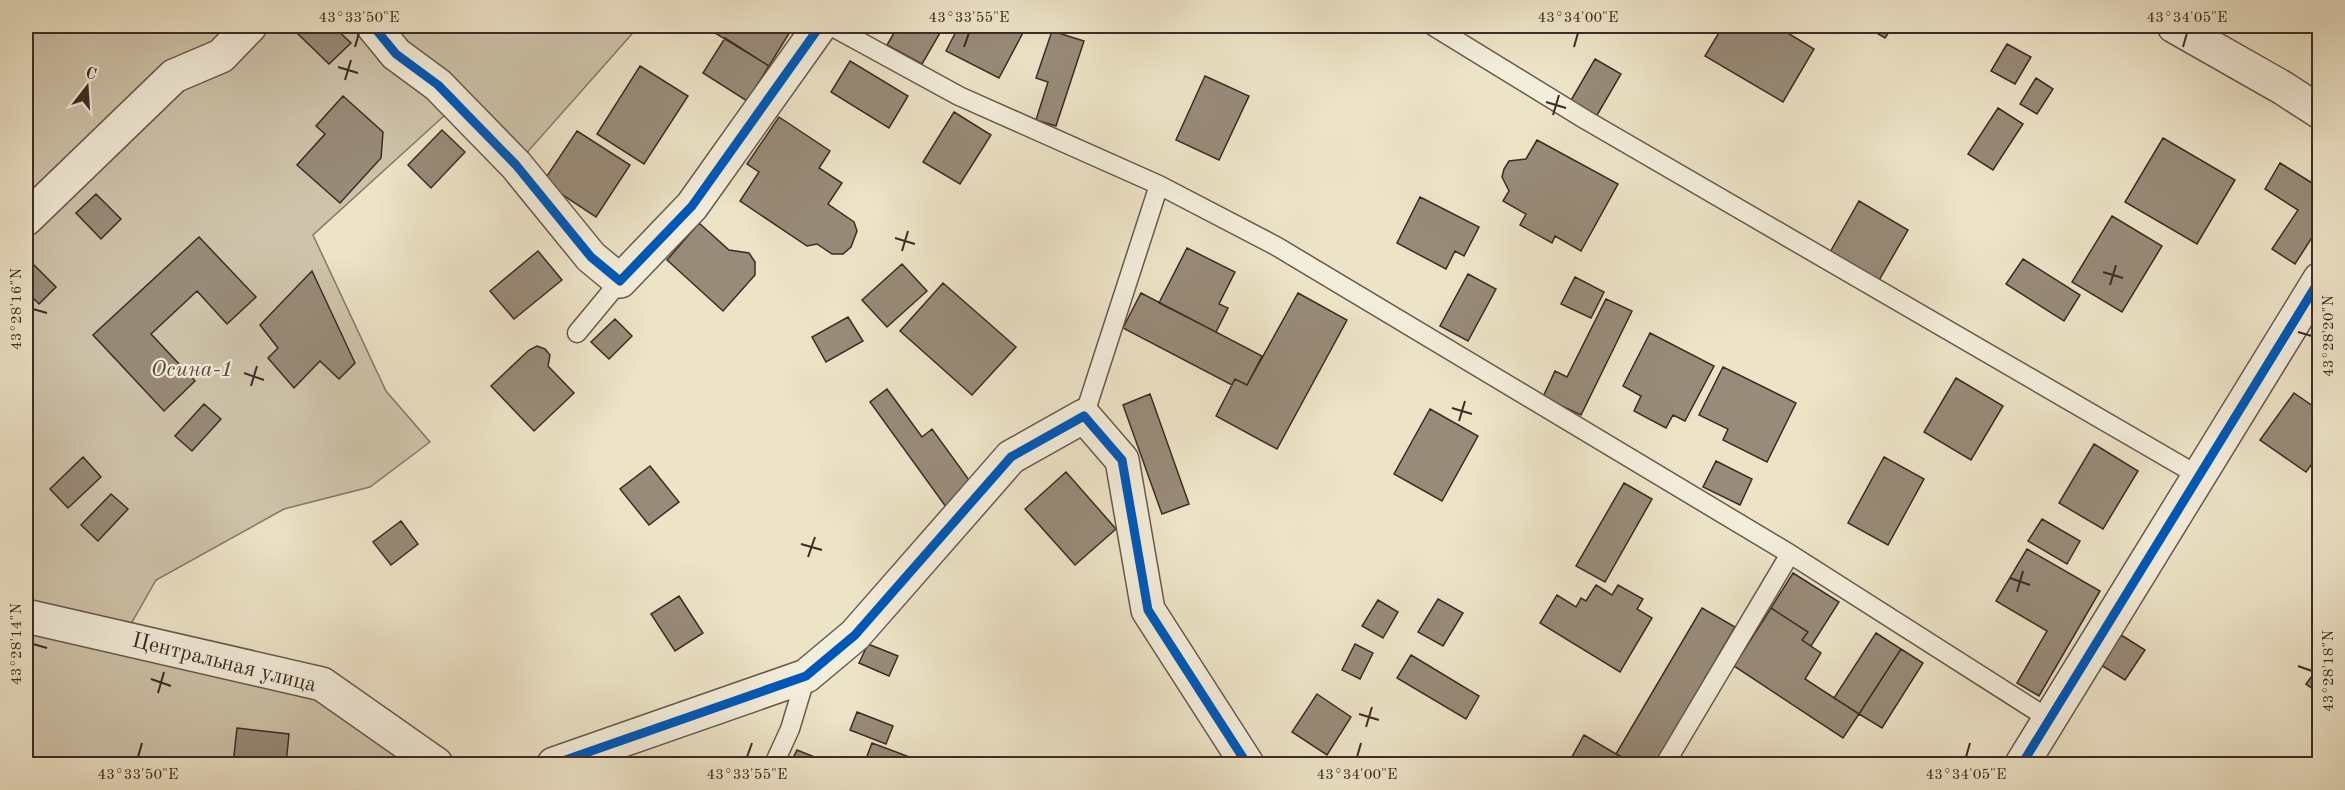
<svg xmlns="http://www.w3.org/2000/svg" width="2345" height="790" font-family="'Old Standard TT',serif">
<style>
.green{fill:#cfc4ab;stroke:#867868;stroke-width:1.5}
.building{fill:#988b79;stroke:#3c2b24;stroke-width:1.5}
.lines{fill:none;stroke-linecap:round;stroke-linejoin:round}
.lane-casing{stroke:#68594d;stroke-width:21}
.street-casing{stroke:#68594d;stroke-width:36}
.lane{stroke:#f3eddb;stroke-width:18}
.street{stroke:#f3eddb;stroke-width:33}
.cycleway-casing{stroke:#f3eddb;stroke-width:13}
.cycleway{stroke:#0057b8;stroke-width:9}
.ticks{fill:none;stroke:#3c2b24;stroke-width:2}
.labels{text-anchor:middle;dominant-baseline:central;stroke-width:4.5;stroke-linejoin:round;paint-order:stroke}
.park-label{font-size:22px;font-style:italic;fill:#594a3f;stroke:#f3eddb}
.street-label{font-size:22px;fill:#3c2b24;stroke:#f3eddb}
.neatline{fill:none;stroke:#3c2b24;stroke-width:2}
.ticks-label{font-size:15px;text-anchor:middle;fill:#3c2b24}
</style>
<rect width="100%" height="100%" fill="#ede3c7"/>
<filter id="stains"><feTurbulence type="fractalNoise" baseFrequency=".00333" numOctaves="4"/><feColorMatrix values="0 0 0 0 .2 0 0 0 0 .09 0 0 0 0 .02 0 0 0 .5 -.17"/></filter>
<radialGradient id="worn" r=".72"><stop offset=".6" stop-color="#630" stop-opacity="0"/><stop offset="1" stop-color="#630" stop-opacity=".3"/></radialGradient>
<path class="green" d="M26 26H639L516 165 456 105 313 235 386 391 430 442 370 487 284 509 156 580 123 638 322 684 436 764H26Z"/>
<path class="building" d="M305 26H333L351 43 329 64 297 33Z
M719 26H791L793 27 769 66 715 33Z
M898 26H944L922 64 887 45Z
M959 26H1022L1026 27 999 78 946 51Z
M1723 26H1783L1781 29 1814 49 1783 102 1705 56Z
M1865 26H1893L1885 38Z
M1052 31 1084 41 1056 126 1036 120 1048 82 1036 78Z
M725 38 769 66 747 101 703 73Z
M2007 44 2031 57 2015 84 1991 71Z
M1595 59 1621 74 1596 117 1570 102Z
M850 61 908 96 889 128 831 92Z
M640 66 688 96 644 164 597 134Z
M1205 76 1249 96 1219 160 1176 140Z
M2036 78 2053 89 2037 114 2020 104Z
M343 96 383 132 381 158 340 203 297 165 325 134 316 126Z
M1998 108 2023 124 1993 170 1968 154Z
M954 112 991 135 960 184 923 162Z
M779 117 830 151 819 168 842 183 828 204 854 222 857 231 851 247 843 254H832L817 244 807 246 740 201 759 172 747 164Z
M442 130 465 152 431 188 408 165Z
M577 131 630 165 596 217 543 182Z
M2163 138 2235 180 2197 244 2125 202Z
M1537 140 1618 184 1581 251 1555 236 1552 243 1520 225 1526 214 1503 201 1509 191 1502 177 1504 169 1509 161 1526 159Z
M2280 163 2320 188V225L2295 264 2272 249 2298 210 2265 189Z
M96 194 121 219 101 239 76 213Z
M1420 197 1479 227 1464 256 1455 251 1446 269 1397 243Z
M1859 201 1908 230 1878 282 1829 254Z
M2112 216 2162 246 2122 312 2072 282Z
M699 223 729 250 749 253 755 262V275L723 311 667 260Z
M199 237 256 297 227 324 197 291 151 334 195 381 164 411 93 335Z
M1187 248 1235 272 1219 304 1228 308 1216 332 1159 303Z
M538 251 562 280 514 319 490 291Z
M26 257 56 287 39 304 26 291Z
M2023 259 2080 295 2064 321 2006 284Z
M902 264 927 291 887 327 862 300Z
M312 271 355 363 339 379 320 361 294 388 268 358 278 348 260 325Z
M1468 274 1496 289 1468 341 1440 326Z
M1575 277 1604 292 1591 318 1561 304Z
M943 283 1016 347 972 395 900 331Z
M1141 293 1262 356 1247 385 1235 379 1232 385 1123 328Z
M1298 293 1347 320 1277 449 1216 416 1235 379 1247 385Z
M1606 299 1632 311 1581 415 1543 397 1555 371 1567 377Z
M848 317 863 341 826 362 812 337Z
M615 319 632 336 609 359 591 342Z
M1650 333 1714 366 1685 421 1673 415 1666 428 1634 411 1641 396 1623 386Z
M537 346 545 349 550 355 548 366 574 393 534 431 491 386 529 350Z
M1723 367 1796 403 1767 462 1723 440 1728 429 1699 415Z
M1956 378 2003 406 1971 460 1924 432Z
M887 389 922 437 932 429 977 491 949 511 870 402Z
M2294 393 2320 411V453L2306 472 2260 440Z
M1150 394 1189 504 1162 514 1123 405Z
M204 404 221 419 192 451 175 436Z
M1430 409 1478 436 1442 501 1394 474Z
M2094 444 2138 471 2103 529 2059 503Z
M83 457 101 477 68 508 50 489Z
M1884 457 1924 479 1888 545 1848 523Z
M1716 461 1752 479 1740 505 1703 487Z
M650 466 679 502 649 525 620 489Z
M1066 472 1116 529 1075 565 1025 509Z
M1624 483 1652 499 1605 582 1576 566Z
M111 494 128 509 98 541 81 525Z
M2042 519 2080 541 2067 564 2028 541Z
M401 521 418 544 391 565 373 542Z
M2027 549 2100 591 2039 696 2017 683 2047 631 1996 601Z
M1793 573 1839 602 1811 646 1802 640 1808 632 1771 608Z
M1596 585 1612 595 1618 585 1643 599 1637 609 1652 618 1620 672 1540 623 1557 595 1576 607 1581 598 1586 601Z
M679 596 703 633 675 651 651 614Z
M1438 599 1463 613 1443 646 1418 632Z
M1378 600 1398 612 1383 638 1362 626Z
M1702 608 1735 627 1655 764H1636L1616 754Z
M1771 608 1808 632 1802 640 1821 653 1805 679 1859 714 1843 738 1734 666Z
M1876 633 1901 649 1859 714 1834 698Z
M2121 635 2145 650 2125 680 2101 665Z
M868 644 898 656 889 676 859 663Z
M1355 644 1373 653 1360 679 1342 670Z
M1901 649 1923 663 1882 728 1859 714Z
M1411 655 1479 696 1466 719 1397 678Z
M2320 665V694L2306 684Z
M1317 694 1351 717 1327 755 1292 732Z
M857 712 893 726 886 744 850 730Z
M237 728 289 734 286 764H233Z
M1584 735 1616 754 1636 764H1568Z
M872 743 928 764H864Z
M797 750 832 764H790Z"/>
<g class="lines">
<g class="lane-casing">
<path id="lane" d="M831 26 959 96 1159 185 1276 246 1790 554 2049 719
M1433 26 1586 120 2199 476
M577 333 620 281
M1084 416 1159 185
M774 764 790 729 806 676
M1665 764 1790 554"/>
</g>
<g class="street-casing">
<path id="street" d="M373 26 396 54 438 85 516 165 591 257 620 281 692 206 820 26
M2174 26 2283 88 2320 112
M26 219 174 76 221 56 250 26
M26 616 322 684 436 764
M554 764 806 676 855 635 1011 457 1084 416 1122 460 1148 610 1247 764
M2022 764 2320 279"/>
</g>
<use href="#lane" class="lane"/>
<use href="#street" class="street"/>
<g class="cycleway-casing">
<path id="cycleway" d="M373 26 396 54 438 85 516 165 591 257 620 281 692 206 820 26
M554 764 806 676 855 635 1011 457 1084 416 1122 460 1148 610 1247 764
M2022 764 2320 279"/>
</g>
<use href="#cycleway" class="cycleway"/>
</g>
<path class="ticks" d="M355 47 359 33M964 47 969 33M1574 47 1578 33M2183 47 2187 33M338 67 358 73M345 80 351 60M1546 102 1566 108M1553 115 1559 95M895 238 915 244M902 251 908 231M2103 272 2123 278M2110 285 2116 265M33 309 47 313M2298 332 2312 336M244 373 264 380M251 386 257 366M1452 408 1472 414M1459 421 1465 401M801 544 822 550M808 557 815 537M2010 578 2030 585M2017 592 2023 571M33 644 47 648M2298 666 2312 671M151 679 171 686M158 693 164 672M1359 714 1379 720M1366 727 1372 707M138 757 142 743M747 757 752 743M1357 757 1361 743M1966 757 1970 743"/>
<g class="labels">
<g class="park-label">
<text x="192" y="370">Осина-1</text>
</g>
<g class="street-label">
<text transform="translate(224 663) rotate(14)">Центральная улица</text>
</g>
</g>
<rect width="2345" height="790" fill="none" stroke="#ede3c7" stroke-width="66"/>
<g transform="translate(87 87) rotate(17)" stroke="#f3eddb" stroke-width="4.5" paint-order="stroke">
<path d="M0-4.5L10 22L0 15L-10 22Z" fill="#3c2b24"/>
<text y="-9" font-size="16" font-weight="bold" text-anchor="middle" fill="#3c2b24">С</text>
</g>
<rect x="33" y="33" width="2279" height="724" class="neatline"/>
<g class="ticks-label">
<text x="359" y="22">43°33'50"E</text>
<text x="969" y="22">43°33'55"E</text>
<text x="1578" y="22">43°34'00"E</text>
<text x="2187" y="22">43°34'05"E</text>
<text transform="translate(16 309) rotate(-90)" y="5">43°28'16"N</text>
<text transform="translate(2328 336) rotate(-90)" y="5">43°28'20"N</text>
<text transform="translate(16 644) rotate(-90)" y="5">43°28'14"N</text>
<text transform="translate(2328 671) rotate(-90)" y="5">43°28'18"N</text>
<text x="138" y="779">43°33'50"E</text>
<text x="747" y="779">43°33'55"E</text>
<text x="1357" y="779">43°34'00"E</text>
<text x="1966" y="779">43°34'05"E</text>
</g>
<rect width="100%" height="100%" filter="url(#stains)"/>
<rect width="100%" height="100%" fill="url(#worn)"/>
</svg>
